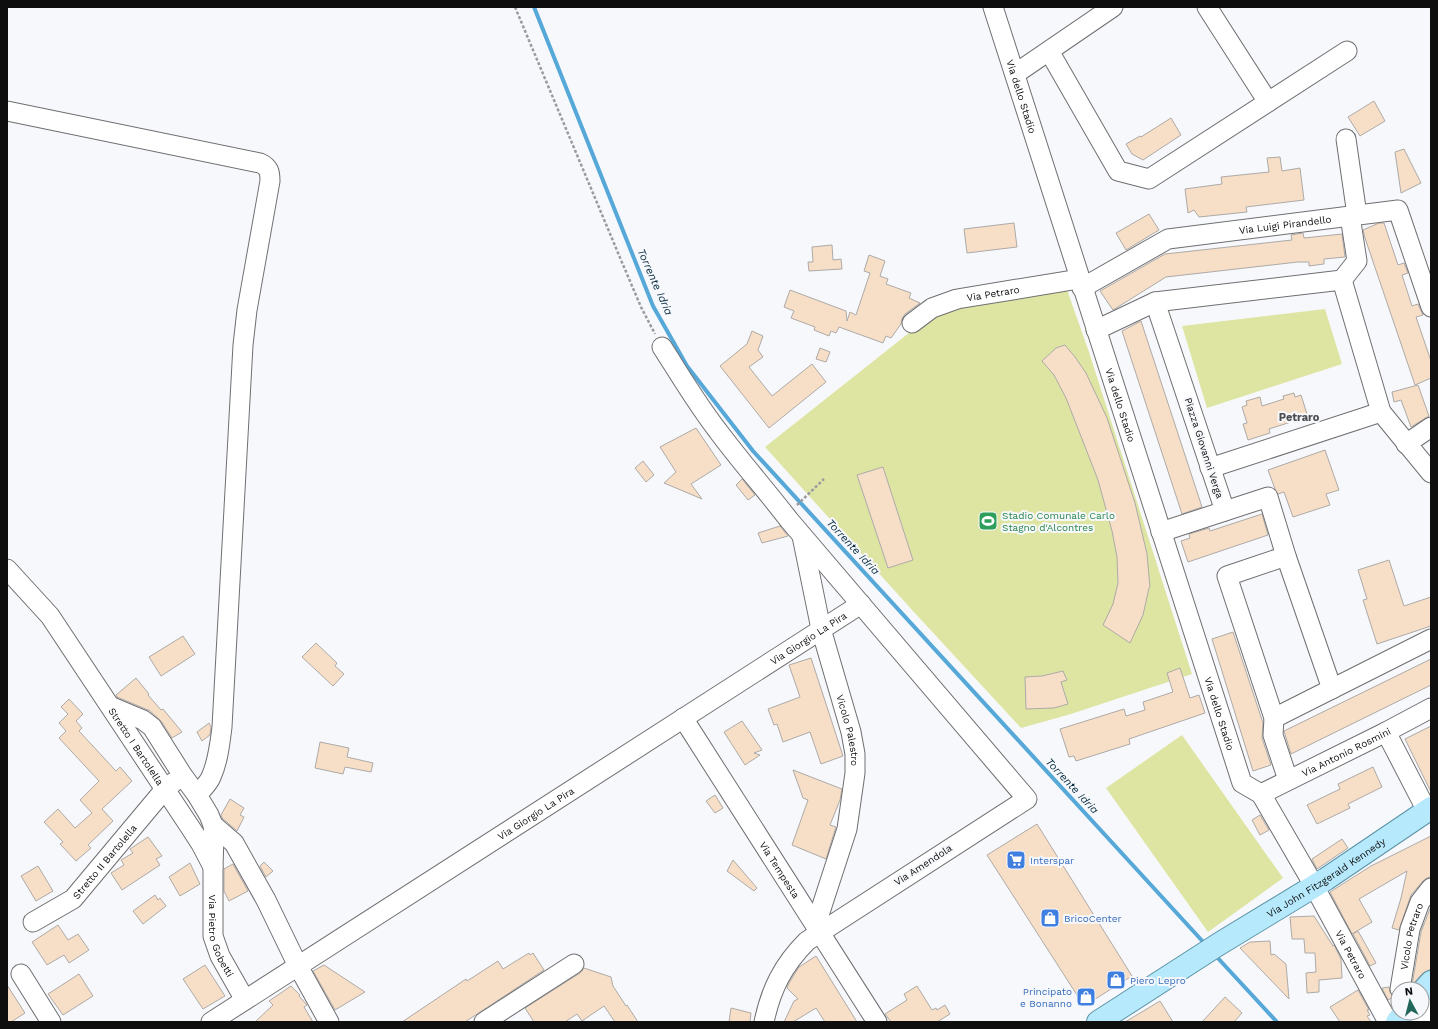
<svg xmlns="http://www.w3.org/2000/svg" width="1438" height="1029" font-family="'Work Sans',sans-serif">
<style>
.green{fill:#dee5a3}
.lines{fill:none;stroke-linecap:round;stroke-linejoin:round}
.stream{stroke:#56a8d8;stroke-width:4}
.building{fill:#f7dec6;stroke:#adaaa8}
.minor-casing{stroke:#6f6f72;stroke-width:21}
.major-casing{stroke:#5b93a6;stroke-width:24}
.path{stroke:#9b9b9d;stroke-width:2.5;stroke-dasharray:3 2;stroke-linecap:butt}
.minor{stroke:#fff;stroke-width:19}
.major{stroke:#b6e9fb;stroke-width:22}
.labels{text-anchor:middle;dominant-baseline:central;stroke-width:4;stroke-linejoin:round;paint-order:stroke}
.street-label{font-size:10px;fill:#0e0e0f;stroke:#f7f8fb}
.leisure-label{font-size:10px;fill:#27864d;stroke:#f7f8fb;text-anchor:start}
.shop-label{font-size:10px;fill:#366cbe;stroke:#f7f8fb;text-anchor:start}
.water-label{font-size:11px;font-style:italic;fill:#092e42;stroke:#f7f8fb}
.neighbourhood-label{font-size:11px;font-weight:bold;fill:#4d4d50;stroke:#f7f8fb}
</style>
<rect width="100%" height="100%" fill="#f7f8fb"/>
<path class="green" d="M1066 287 1089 352 1192 674 1071 714 1021 728 913 611 765 447 924 321 956 305Z
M1325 309 1342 364 1207 408 1182 326Z
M1182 735 1283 878 1208 932 1106 788Z"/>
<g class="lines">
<path class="stream" d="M534 7 653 306 687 366 753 451 1206 945
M1215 955 1277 1022"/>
</g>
<path class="building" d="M1374 101 1385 121 1360 136 1348 117Z
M1171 118 1181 135 1143 160 1132 154 1126 144 1140 136 1141 137Z
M1404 149 1421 183 1401 193 1395 152Z
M1280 157 1282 171 1300 168 1304 200 1246 207 1247 212 1199 217 1194 210 1188 213 1185 189 1222 184 1221 177 1269 172 1267 158Z
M1149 214 1159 230 1126 250 1116 233Z
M1014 223 1017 247 967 253 964 229Z
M1379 223H1384L1398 265 1404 263 1408 273 1402 275 1412 306 1418 304 1423 315 1416 317 1431 361V378L1415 385 1365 238 1363 230Z
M1303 233 1304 238 1342 234 1345 257 1324 259V264L1309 266V262H1298L1166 277 1113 310 1100 291 1165 254 1292 240 1291 235Z
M832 245 833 260 841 259 842 269 809 271 808 262H813L812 247Z
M869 255 885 261 880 276 888 279 886 284 911 293 909 298 920 303 905 314 902 319 901 324 891 338 886 336 883 343 839 327 836 333 831 331 829 336 814 330 815 327 791 318 794 311 784 307 790 290 846 311 847 321 850 312 856 315 870 273 864 271Z
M1141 321 1202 507 1182 514 1122 331Z
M752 331 763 336 758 350 763 357 749 367 772 396 812 364 826 382 769 428 720 366 747 344Z
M1065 345 1075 357 1086 373 1107 418 1135 503 1147 554 1150 587 1149 588 1143 615 1130 643 1103 625 1113 604 1118 583 1117 557 1112 531 1098 480 1066 398 1054 375 1042 361 1056 348Z
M820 348 830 352 826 362 816 359Z
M1418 385 1429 416 1411 427 1401 400 1394 402 1392 392Z
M1294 393 1295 397 1301 395 1307 414 1290 419 1291 422 1269 429 1270 433 1248 440 1243 424 1247 423 1242 407 1247 405 1246 401 1260 397 1262 406 1284 399 1283 396Z
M696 428 721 465 691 484 702 499 664 483 676 472 660 447Z
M1325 450 1339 490 1326 494 1330 505 1293 517 1284 492 1278 494 1275 489 1268 470Z
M643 461 654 475 646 482 635 468Z
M883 467 913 560 888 568 857 475Z
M742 479 755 495 748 500 736 485Z
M1262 514 1268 535 1188 562 1181 541 1190 538 1189 534 1209 528 1210 531Z
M780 526 788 536 762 543 758 533Z
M1389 560 1404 606 1431 597V626L1377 644 1363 600 1367 599 1358 570Z
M1233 632 1263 723 1262 738 1271 765 1253 771 1212 639Z
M183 636 195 654 161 676 149 657Z
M316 643 337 663 335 666 344 674 333 686 302 657Z
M811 658 843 756 821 764 810 732 783 742 777 724 774 725 768 709 800 697 789 665Z
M1431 659V685L1291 754 1284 731Z
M1180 668 1190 698 1199 695 1205 713 1129 739 1130 744 1076 761 1074 756 1069 757 1060 729 1124 709 1126 716 1145 710 1143 702 1173 692 1167 673Z
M1063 671 1067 680 1061 682 1068 704 1054 708 1026 709 1025 677 1042 676Z
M136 678 149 694 148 695 161 710 163 709 182 732 172 738 161 721 149 710H148L117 697 116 695Z
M69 699 83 714 76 721 82 728 79 731 116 771 120 767 132 781 102 809 113 821 88 845 91 848 76 861 60 844 63 842 44 822 58 809 75 828 92 813 80 800 99 781 59 738 66 731 59 723 68 714 61 707Z
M742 721 762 750 754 753 760 755 745 765 724 732Z
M209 723 211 727 210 735 202 741 197 732Z
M1431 726V792L1405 739Z
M320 742 349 748 347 757 373 763 371 772 345 767 343 774 315 768Z
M1373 767 1382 787 1348 804 1350 808 1317 824 1307 805 1340 789 1338 784Z
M793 770 842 789 840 800 830 825 836 827 826 859 792 845 808 800 803 798Z
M715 795 723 808 715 813 706 801Z
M230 799 244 808 240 815 244 817 237 831 222 818 221 815Z
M1260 815 1269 830 1260 835 1252 820Z
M1037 824 1132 976 1084 1006 987 855Z
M1431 836V877L1427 878 1423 881 1411 895 1399 930 1392 928 1401 898 1407 871 1359 899 1372 922 1352 934 1330 892 1371 866Z
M148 837 162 856 156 859 160 865 122 890 111 873 124 865 121 860 133 853 130 849Z
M1342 839 1348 848 1317 869 1312 859Z
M733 860 757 888 754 891 727 871Z
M264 862 273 871 266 877 260 866Z
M190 863 200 884 180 896 169 877Z
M233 864 248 891 229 901 224 891V869Z
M38 866 53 891 36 901 21 876Z
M155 895 158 900 160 898 166 906 143 924 133 911Z
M1431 906V969L1422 974 1412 985 1421 932Z
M1314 916 1333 946 1334 945 1341 959 1342 978 1319 980V992L1307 993 1306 973 1316 972 1315 953H1305L1304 939H1292L1290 917Z
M58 925 68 940 78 934 89 950 69 963 64 955 47 965 32 942Z
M1358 931 1376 963 1370 966 1353 934Z
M1270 941 1271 955 1274 954 1286 964 1289 999 1240 948 1250 942Z
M529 953 530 955 533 953 544 970 465 1022H402L466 979 467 981 498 961 503 969Z
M816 956 849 1009 857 1022H825L816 1008 793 1022H784L794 1001 798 999 787 988 789 983 799 967Z
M205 965 225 996 203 1009 183 979Z
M324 965 365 992 335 1010 313 971Z
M584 968 611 977 613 986 626 1006 627 1005 638 1022H615L604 1006 582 1021 577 1014 565 1022H534L525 1008 580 973Z
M79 974 93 996 63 1015 48 994Z
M7 985 25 1013 11 1022H7Z
M291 986 300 995 299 996 307 1005 304 1007 313 1022H255L273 1005 269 1001Z
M917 986 932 1010 936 1008 937 1010 945 1005 950 1014 937 1022H891L885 1014 907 1000 904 994Z
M1389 987 1390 992 1393 997 1388 1000 1382 988Z
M1358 990 1369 1010H1367L1370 1015 1367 1016 1371 1022H1340L1330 1007Z
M1225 997 1242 1013 1234 1022H1202Z
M1160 1001 1173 1022H1125Z
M731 1008 751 1013 750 1022H729Z"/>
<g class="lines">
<g class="minor-casing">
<g id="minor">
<path id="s1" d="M993 7 1242 783 1261 794"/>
<path d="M1207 7 1268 102"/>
<path d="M1049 51 1118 171 1149 179 1347 51"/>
<path d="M1015 74 1113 7"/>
<path d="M7 111 260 163C269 167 270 172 270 181L247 310 243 345 222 727C220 743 218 762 211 777 208 784 202 789 197 795"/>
<path d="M1346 139 1357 215"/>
<path d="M1342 280 1357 261 1350 216"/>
<path id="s2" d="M1082 288 1168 239 1398 210 1431 307"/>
<path id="s3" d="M912 323 932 308 957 299 1079 279"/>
<path d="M1096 330 1155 302"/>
<path d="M662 347C680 375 697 404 718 431 741 462 766 490 789 520L1027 799 807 941C783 965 771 989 764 1022"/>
<path d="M1406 444 1431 427"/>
<path d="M1210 468 1381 412"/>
<path d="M1161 532 1225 511"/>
<path id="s4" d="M802 536 821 629 851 732 855 754V773L847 829 820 912 815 924"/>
<path d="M1286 556 1332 689"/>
<path id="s5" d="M7 569 50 616 190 827 201 844 213 867"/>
<path id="s6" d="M112 707 143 720 152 727 183 776 197 795 209 815 213 825 214 836 213 867V936L220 956 245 1000"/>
<path id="s7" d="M683 718 877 1022"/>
<path d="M1274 718 1431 639"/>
<path d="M1386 732 1427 811 1431 810"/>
<path d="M1288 780 1273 735 1274 718 1227 576 1286 556 1268 497 1225 511 1155 302 1342 280 1381 412 1431 473"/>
<path id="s8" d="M1261 794 1308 875 1388 1022"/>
<path id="s9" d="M1261 794 1386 732 1431 708"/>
<path d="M213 825 234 843 266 900 298 966 329 1022"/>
<path id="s10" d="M33 922 73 899 165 789 174 782"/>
<path d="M21 974 51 1022"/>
<path id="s11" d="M1400 989 1410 929 1420 902 1431 888"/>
<path id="s12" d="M211 1022 861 604"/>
<path d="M484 1022 574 964"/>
<path d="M1422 1022 1421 1021 1431 1003"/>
</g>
</g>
<g class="major-casing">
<g id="major">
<path d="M1422 992 1431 982"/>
<path id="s13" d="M1098 1022 1219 944 1326 879 1431 808"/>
<path d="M1397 1022 1404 1013"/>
</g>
</g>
<path class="path" d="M515 7 621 260 641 307 655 334
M797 505 824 479"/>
<use href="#minor" class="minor"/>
<use href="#major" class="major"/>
</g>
<defs>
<g id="stadium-square" transform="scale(1)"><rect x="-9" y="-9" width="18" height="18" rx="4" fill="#2e9e5b" stroke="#f7f8fb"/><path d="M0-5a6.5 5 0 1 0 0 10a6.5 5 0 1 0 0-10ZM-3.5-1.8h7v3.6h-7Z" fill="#fff"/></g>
<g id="supermarket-square" transform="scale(1)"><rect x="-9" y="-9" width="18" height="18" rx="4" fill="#3f7fe0" stroke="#f7f8fb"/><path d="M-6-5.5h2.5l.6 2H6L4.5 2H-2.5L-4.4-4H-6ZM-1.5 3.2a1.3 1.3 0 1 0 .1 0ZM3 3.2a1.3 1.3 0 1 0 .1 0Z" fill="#fff"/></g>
<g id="shop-square" transform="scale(1)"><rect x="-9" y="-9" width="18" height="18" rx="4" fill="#3f7fe0" stroke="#f7f8fb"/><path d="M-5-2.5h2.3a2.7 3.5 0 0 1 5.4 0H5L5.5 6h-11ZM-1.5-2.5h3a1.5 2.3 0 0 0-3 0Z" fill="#fff"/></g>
</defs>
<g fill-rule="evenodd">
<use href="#stadium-square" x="988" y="521"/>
<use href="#supermarket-square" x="1016" y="860"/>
<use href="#shop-square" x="1050" y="918"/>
<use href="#shop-square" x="1116" y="980"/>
<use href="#shop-square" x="1086" y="997"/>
</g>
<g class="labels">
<g class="street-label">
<text stroke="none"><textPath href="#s1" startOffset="94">Via dello Stadio</textPath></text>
<text stroke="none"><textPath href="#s2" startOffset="217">Via Luigi Pirandello</textPath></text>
<text stroke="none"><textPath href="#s3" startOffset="88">Via Petraro</textPath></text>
<text stroke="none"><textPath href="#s1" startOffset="418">Via dello Stadio</textPath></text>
<text transform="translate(1204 448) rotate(72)">Piazza Giovanni Verga</text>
<text stroke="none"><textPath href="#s12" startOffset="710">Via Giorgio La Pira</textPath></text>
<text stroke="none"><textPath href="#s1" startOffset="742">Via dello Stadio</textPath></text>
<text stroke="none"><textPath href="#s4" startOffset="200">Vicolo Palestro</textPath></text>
<text stroke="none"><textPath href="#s5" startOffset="220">Stretto I Bartolella</textPath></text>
<text stroke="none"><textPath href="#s9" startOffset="95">Via Antonio Rosmini</textPath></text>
<text stroke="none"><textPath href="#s12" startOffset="386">Via Giorgio La Pira</textPath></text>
<text stroke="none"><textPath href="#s10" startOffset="95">Stretto II Bartolella</textPath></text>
<text transform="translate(923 865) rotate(-33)">Via Amendola</text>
<text stroke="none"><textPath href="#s7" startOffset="180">Via Tempesta</textPath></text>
<text stroke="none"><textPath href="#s13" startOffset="270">Via John Fitzgerald Kennedy</textPath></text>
<text stroke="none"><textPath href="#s6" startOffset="273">Via Pietro Gobetti</textPath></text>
<text stroke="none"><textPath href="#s11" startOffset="54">Vicolo Petraro</textPath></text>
<text stroke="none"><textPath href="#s8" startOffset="184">Via Petraro</textPath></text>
</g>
<g class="leisure-label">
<text x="1002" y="515">Stadio Comunale Carlo<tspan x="1002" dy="12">Stagno d'Alcontres</tspan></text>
</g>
<g class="shop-label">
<text x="1030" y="860">Interspar</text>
<text x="1064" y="918">BricoCenter</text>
<text x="1130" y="980">Piero Lepro</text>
<text x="1072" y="991" text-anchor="end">Principato<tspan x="1072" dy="12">e Bonanno</tspan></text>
</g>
<g class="water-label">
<text transform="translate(655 282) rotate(66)">Torrente Idria</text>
<text transform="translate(853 547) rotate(47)">Torrente Idria</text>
<text transform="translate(1072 786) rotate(47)">Torrente Idria</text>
</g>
<g class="neighbourhood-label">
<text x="1299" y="417">Petraro</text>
</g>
</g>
<rect width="1438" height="1029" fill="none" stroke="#0e0e0f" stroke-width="16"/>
<g transform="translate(1410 1001) rotate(353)"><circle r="19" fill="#f7f8fb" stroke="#9a9a9d"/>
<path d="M0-3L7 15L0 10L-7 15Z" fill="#20665a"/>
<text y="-6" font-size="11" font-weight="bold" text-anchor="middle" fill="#0e0e0f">N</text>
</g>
</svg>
